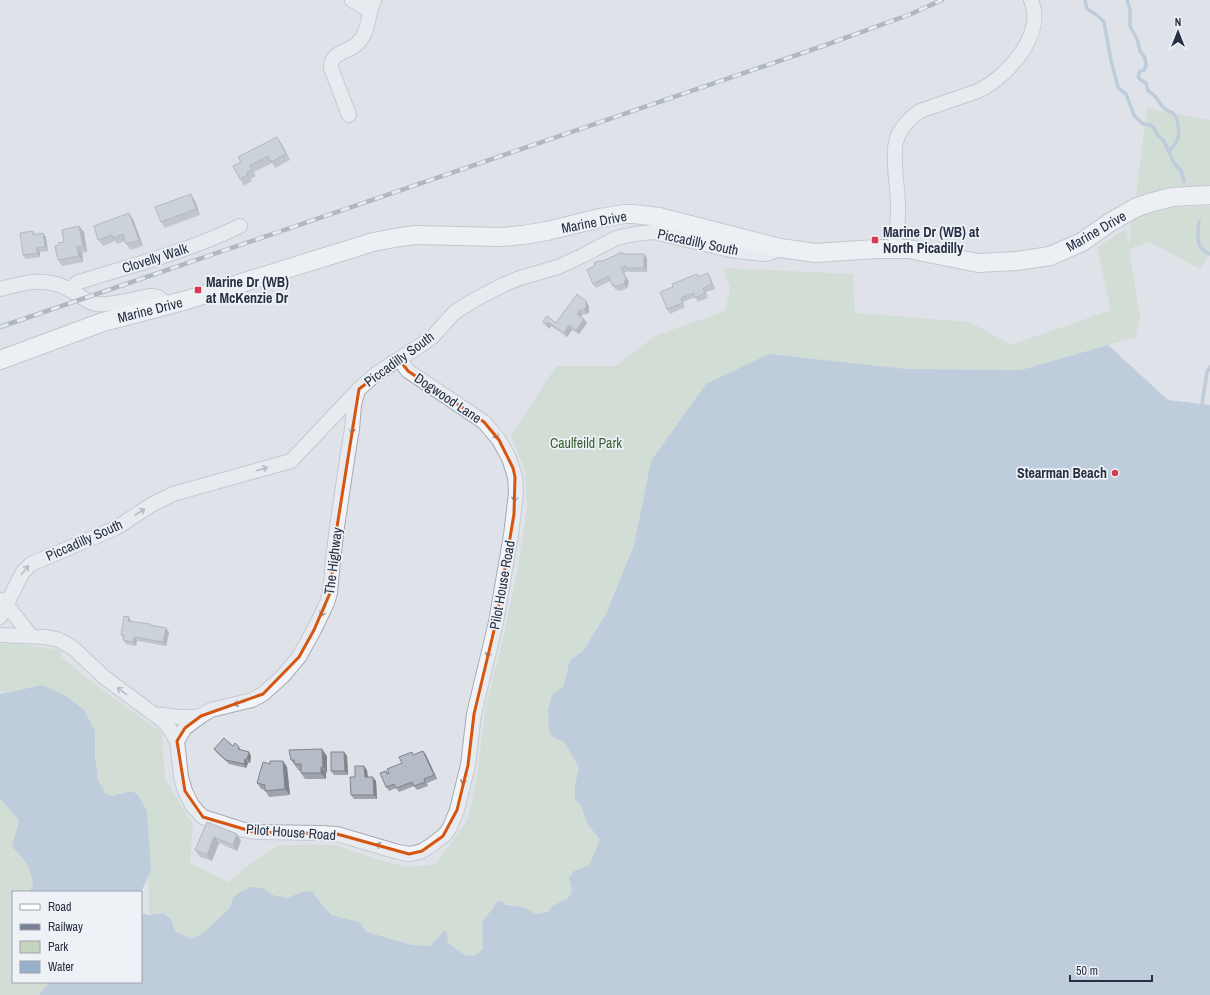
<svg xmlns="http://www.w3.org/2000/svg" width="1210" height="995" font-family="'Archivo Narrow',sans-serif">
<style>
.green{fill:#c4d4bf}
.water{fill:#97b0cc}
.lines{fill:none;stroke-linecap:round;stroke-linejoin:round}
.stream{stroke:#97b0cc;stroke-width:3.5}
.minor-casing{stroke:#a4aab4;stroke-width:16}
.major-casing{stroke:#9da7b6;stroke-width:20}
.minor{stroke:#f2f4f7;stroke-width:14}
.major{stroke:#fff;stroke-width:18}
.rail-casing{stroke:#778194;stroke-width:4.5}
.rail{stroke:#eef2f7;stroke-width:3;stroke-dasharray:9;stroke-linecap:butt}
.wall{fill:#9da2ab}
.shaded-wall{fill:#7f848b}
.building{fill:#b6bcc7;stroke:#7f848b}
.oneway{stroke:#8c929c}
.marked{fill:none;stroke:#d55511;stroke-width:3;stroke-linejoin:round}
.poi-dot{fill:#d93a4e;stroke:#eef2f7;stroke-width:1.5}
.labels{text-anchor:middle;dominant-baseline:central;stroke-width:3.5;stroke-linejoin:round;paint-order:stroke}
.street-label{font-size:14px;fill:#263042;stroke:#eef2f7}
.poi-label{font-size:14px;font-weight:bold;fill:#263042;stroke:#eef2f7;text-anchor:start}
.park-label{font-size:14px;fill:#3a5f33;stroke:#eef2f7}
</style>
<rect width="100%" height="100%" fill="#dfe3e9"/>
<path class="green" d="M1147 108 1210 120V186L1171 188 1136 196Z
M1210 206V254L1200 269 1150 242 1129 249 1140 318 1136 337 1021 370 907 369 769 354 651 461 634 545 606 614 583 651 570 660 563 687 552 696 548 710 549 731 554 738 564 742 579 769 575 784V799L581 806 587 823 600 840 589 865 574 871 569 878 572 892 567 899 552 906 548 912 536 914 523 907 496 902 482 922 483 949 474 956 465 955 448 943 447 934 441 933 430 946 412 945 367 932 359 922 331 915 312 891 302 892 287 898 273 895 263 888 233 898 229 909 203 933 191 939 175 931 171 919 163 913 149 915 147 812 138 795 132 791 111 796C109 795 107 795 105 793 93 782 95 746 95 731L42 685 2 693 0 689V644L12 643 61 650V657L88 679 162 733 165 778 193 825 190 863 228 882 250 864 280 845H335L380 860 407 867 436 864 468 819 476 783 486 705 503 639 518 567 527 507 525 470 511 436 556 366H616L655 336 725 311 730 289 724 268 853 274 855 313 970 322 1011 345 1111 310 1097 247 1126 229 1129 247 1131 222 1150 211 1174 207Z
M0 798 19 821 12 846 28 865 33 883 30 892H13V982H48V984L40 993V995H0Z"/>
<path class="water" d="M1108 345 1168 400 1210 405V995H40V993L48 984V982H141V913L149 915 163 913 171 919 175 931 191 939 203 933 229 909 233 898 240 892 251 887 263 888 273 895 287 898 302 892 312 891 321 903 331 915 359 922 367 932 412 945 430 946 445 930 447 934 448 943 465 955 474 956 483 949 482 922 492 909 496 902 501 901 506 905 523 907 536 914 548 912 552 906 567 899 572 892 569 878 574 871 589 865 600 840 587 823 581 806 575 799V784L579 768 564 742 554 738 549 731 548 710 552 695 563 687 570 660 583 651 606 614 634 545 651 461 706 384 769 354 907 369 1021 370Z
M42 685 66 696 84 710 95 731V756L98 780 105 793 111 796 132 791 138 795 147 811 151 871 141 892H30L33 883 28 865 12 846 19 821 0 798V694Z"/>
<g class="lines">
<path class="stream" d="M1085 0 1087 9 1097 15 1104 22 1111 61 1118 87 1122 91 1126 94 1134 115 1143 124 1150 125 1154 128 1158 136 1164 141 1174 163 1181 171 1184 181
M1127 0 1130 9V26L1137 39 1140 51 1145 58 1146 65 1144 70 1140 71 1138 77 1141 80 1146 83 1148 91C1159 96 1157 103 1165 109 1168 111 1171 111 1174 114 1177 117 1177 121 1178 126 1180 139 1177 141 1169 152
M1199 221C1198 235 1194 248 1210 254
M1202 404 1207 372 1210 367"/>
<g class="minor-casing">
<path id="minor" d="M352 0 370 11
M349 115 331 68C330 51 349 53 359 42 370 30 367 14 374 0
M893 249C896 235 899 221 898 206 898 188 892 159 896 142 899 129 910 118 920 111L978 91C1007 77 1046 34 1031 0
M0 289C26 282 47 276 72 291 80 295 86 302 96 304 112 306 135 298 151 296L158 297 168 305
M71 290 76 284 79 282C133 265 189 251 240 226
M1 600 6 604 31 636
M0 617 23 572 31 564 116 528 151 505 173 494 291 461 359 389 376 374 424 343 433 336 455 312 476 299 505 284 520 278 558 267 582 256 616 238 635 234 654 232 730 250 746 252 764 254 770 253 780 248
M0 635 44 637 56 639 65 643 73 648 104 677 163 721 169 728 177 741 181 777 185 791 192 805 198 812 203 817 244 830 254 832 320 833 337 834 398 852 409 854 415 853 422 851 430 846 443 836 447 832 450 827 457 810 468 765 474 714 496 622 511 535 516 493 515 477 509 458 499 440 484 422 408 371 399 359
M154 714 179 717H194L201 716 211 710 252 700 263 694 283 676 299 657 314 630 327 603 330 593 333 560 337 527 348 453 352 429 354 405 358 390
M177 741 185 728 201 716"/>
</g>
<g class="major-casing">
<path id="major" d="M0 360 103 322 187 300 373 242 400 237 416 235 501 237 523 235 547 231 600 218 625 214H634L659 217 780 248 816 253 876 249H908L978 263 1017 261 1050 256 1082 242 1109 223 1135 208 1149 203 1172 197 1210 195"/>
</g>
<use href="#minor" class="minor"/>
<use href="#major" class="major"/>
<g class="rail-casing">
<path id="rail" d="M0 327 823 46 911 14 942 0"/>
</g>
<use href="#rail" class="rail"/>
</g>
<path class="wall" d="M281 143 290 160 275 168 272 163 254 172 256 176 251 179 252 181 244 186 240 179 233 166Z
M195 201 200 215 165 228 161 222Z
M133 219 143 246 131 250 126 244 125 241 117 244 115 241 103 246 98 240Z
M33 231 35 234 46 237 48 251 40 252V257L26 259 23 255Z
M84 232 87 252 82 253 83 262 62 266 58 260 59 245 64 242Z
M624 254H644L647 258V272H629L628 271 624 273 629 282 627 288 621 291 616 290 610 281 596 288 593 284 603 261Z
M708 273 710 277 715 289 706 292 708 298 698 302 695 297 683 302 685 307 670 314 667 309 673 287 697 274 699 277Z
M586 301 589 306V312L587 314 582 315 581 317 584 319 587 323 579 334 572 330 567 337 551 326 549 329 546 326 543 322 556 323Z
M131 622 151 625 169 632 166 646 137 641 136 646 126 644 123 640V638L121 635Z
M233 746 239 747 241 750 251 756 250 763H248L246 768 229 764 217 753 214 749Z
M423 751 426 755 437 779 427 783 428 786 417 790 414 786 399 792 396 788 389 791 386 787V771L388 773H389L402 763 414 755Z
M344 752 347 756 348 775H334L331 771Z
M327 756V773H326V779H305L301 773V771H299L291 760Z
M283 761 287 767 290 795 269 797 265 790 261 789 257 783 270 764Z
M367 770 368 777 376 781 377 799H354L351 795Z
M207 822 241 841 237 851 219 843 212 861 200 857 195 850Z"/>
<path class="shaded-wall" d="M277 137 281 143 290 160 286 154Z
M191 194 195 201 200 215 196 209Z
M129 213 133 219 143 246 139 240Z
M79 226 84 232 87 252 83 246Z
M43 233 46 237 48 251 45 247Z
M77 247 82 253 83 262 79 256Z
M37 248 40 252V257L37 253Z
M644 254 647 258V272L644 268Z
M621 268 624 273 629 282 627 288 624 284Z
M708 273 710 277 715 289 712 284Z
M586 301 589 306V312L587 314 584 310Z
M579 311 582 315 580 318 577 314Z
M584 319 587 323 579 334 576 330Z
M548 322 551 326 549 329 547 324Z
M569 325 572 330 567 337 564 333Z
M129 617 131 621H128Z
M166 628 169 632 166 646 163 642Z
M134 637 137 641 136 646 133 642Z
M322 749 327 756V773L323 767Z
M423 751 426 755 437 779 434 775Z
M249 752 251 756 250 763 247 759Z
M344 752 347 756 348 775 345 771Z
M245 759 248 763 246 768 244 764Z
M283 761 287 767 290 795 285 789Z
M364 766 367 770 368 781 365 777Z
M321 767 326 773V779L321 773Z
M373 777 376 781 377 799 374 795Z
M237 834 241 841 237 851 233 845Z
M214 837 219 843 212 861 207 855Z"/>
<path class="building" d="M277 137 286 154 271 162 268 156 249 166 252 170 246 173 248 175 240 179 233 166 241 162 238 157Z
M191 194 196 209 161 222 155 207Z
M129 213 139 240 126 244 123 234 113 238 112 235 98 240 94 226Z
M79 226 83 246 77 247 79 256 58 260 55 246 59 245 58 243 64 242 62 230Z
M33 231V235L43 233 45 247 37 248V253L23 255 20 233Z
M622 252 623 254H644V268H626V266L621 268 626 278 624 284 618 286H613L608 276 593 284 587 270 594 266 595 262 599 261H603Z
M708 273 712 284 703 288 705 293 695 298 694 293 681 298 683 303 667 309 660 292 673 287 672 284 697 274 698 277Z
M577 294 586 301V307L584 310 579 311 577 314 584 319 576 330 569 325 564 333 548 322 547 324 543 322 547 316 556 323Z
M124 616 129 617 128 621 150 624V625L166 628 163 642 134 637 133 642 123 640 124 635H121Z
M224 738 233 746 235 743 239 747 238 749 249 752 247 759H245L244 764 226 760 214 749Z
M322 749 323 767H321V773H301V764H295L294 760H291L289 750Z
M423 751 434 775 424 779 425 782 414 786 412 782 396 788 394 784 386 787 380 773 386 771 387 774 389 773 387 769 402 763 399 757 412 752 413 755Z
M331 752H344L345 771H331Z
M270 761H283L285 789 265 791V785L257 783 263 762 270 764Z
M355 766H364L365 777H373L374 795H351L350 777H355Z
M207 822 237 834 233 845 214 837 207 855 195 850Z"/>
<defs><path id="oneway-shaft" d="M-6 0H5M1.5-3L5.5 0L1.5 3" fill="none" stroke-width="1.6" stroke-linecap="round" stroke-linejoin="round"/></defs>
<g class="oneway">
<use href="#oneway-shaft" transform="translate(352 428) rotate(97)"/>
<use href="#oneway-shaft" transform="translate(495 434) rotate(53)"/>
<use href="#oneway-shaft" transform="translate(262 469) rotate(-16)"/>
<use href="#oneway-shaft" transform="translate(515 496) rotate(93)"/>
<use href="#oneway-shaft" transform="translate(140 512) rotate(-33)"/>
<use href="#oneway-shaft" transform="translate(25 570) rotate(-52)"/>
<use href="#oneway-shaft" transform="translate(323 611) rotate(115)"/>
<use href="#oneway-shaft" transform="translate(489 652) rotate(104)"/>
<use href="#oneway-shaft" transform="translate(122 691) rotate(-142)"/>
<use href="#oneway-shaft" transform="translate(239 703) rotate(166)"/>
<use href="#oneway-shaft" transform="translate(464 779) rotate(103)"/>
<use href="#oneway-shaft" transform="translate(381 846) rotate(-163)"/>
</g>
<path d="M0 0H1210V995H0ZM399 359 408 371 484 422 499 440 513 468 515 477 514 514 496 622 474 714 468 765 457 810 443 836 422 851 409 854 337 834 254 832 203 817 185 791 177 741 185 728 201 716 263 694 299 657 314 630 330 593 337 527 359 389Z" fill="#dfe3e9" fill-opacity=".55" fill-rule="evenodd"/>
<path class="marked" d="M399 359 408 371 484 422 499 440 513 468 515 477 514 514 496 622 474 714 468 765 457 810 443 836 422 851 409 854 337 834 254 832 203 817 185 791 177 741 185 728 201 716 263 694 299 657 314 630 330 593 337 527 359 389Z"/>
<g class="poi-dot">
<rect x="871" y="236" width="8" height="8" rx="2"/>
<rect x="194" y="286" width="8" height="8" rx="2"/>
<circle cx="1115" cy="473" r="4"/>
</g>
<g class="labels">
<g class="street-label">
<text transform="translate(594 222) rotate(-11)">Marine Drive</text>
<text transform="translate(1096 231) rotate(-30)">Marine Drive</text>
<text transform="translate(698 242) rotate(12)">Piccadilly South</text>
<text transform="translate(155 258) rotate(-18)">Clovelly Walk</text>
<text transform="translate(150 310) rotate(-14)">Marine Drive</text>
<text transform="translate(399 359) rotate(-36)">Piccadilly South</text>
<text transform="translate(448 398) rotate(34)">Dogwood Lane</text>
<text transform="translate(84 540) rotate(-24)">Piccadilly South</text>
<text transform="translate(333 561) rotate(-83)">The Highway</text>
<text transform="translate(502 585) rotate(-80)">Pilot House Road</text>
<text transform="translate(291 832) rotate(4)">Pilot House Road</text>
</g>
<g class="poi-label">
<text x="883" y="232">Marine Dr (WB) at<tspan x="883" dy="16">North Picadilly</tspan></text>
<text x="206" y="282">Marine Dr (WB)<tspan x="206" dy="16">at McKenzie Dr</tspan></text>
<text x="1107" y="473" text-anchor="end">Stearman Beach</text>
</g>
<g class="park-label">
<text x="586" y="443">Caulfeild Park</text>
</g>
</g>
<rect x="12" y="891" width="130" height="92" fill="#eef2f7" stroke="#9ea4af"/>
<rect x="20" y="904" width="20" height="6" fill="#ffffff" stroke="#9ea4af"/>
<text x="48" y="911" font-size="12" fill="#263042">Road</text>
<rect x="20" y="924" width="20" height="6" fill="#778194" stroke="#9ea4af"/>
<text x="48" y="931" font-size="12" fill="#263042">Railway</text>
<rect x="20" y="941" width="20" height="12" fill="#c4d4bf" stroke="#9ea4af"/>
<text x="48" y="951" font-size="12" fill="#263042">Park</text>
<rect x="20" y="961" width="20" height="12" fill="#97b0cc" stroke="#9ea4af"/>
<text x="48" y="971" font-size="12" fill="#263042">Water</text>
<g transform="translate(1178 32)" stroke="#eef2f7" stroke-width="3" paint-order="stroke">
<path d="M0-3L7 15L0 10L-7 15Z" fill="#263042"/>
<text y="-6" font-size="11" font-weight="bold" text-anchor="middle" fill="#263042">N</text>
</g>
<path d="M1070 975v6h82v-6" fill="none" stroke="#263042" stroke-width="2"/>
<text x="1076" y="975" font-size="12" fill="#263042" stroke="#eef2f7" stroke-width="3" paint-order="stroke">50 m</text>
</svg>
